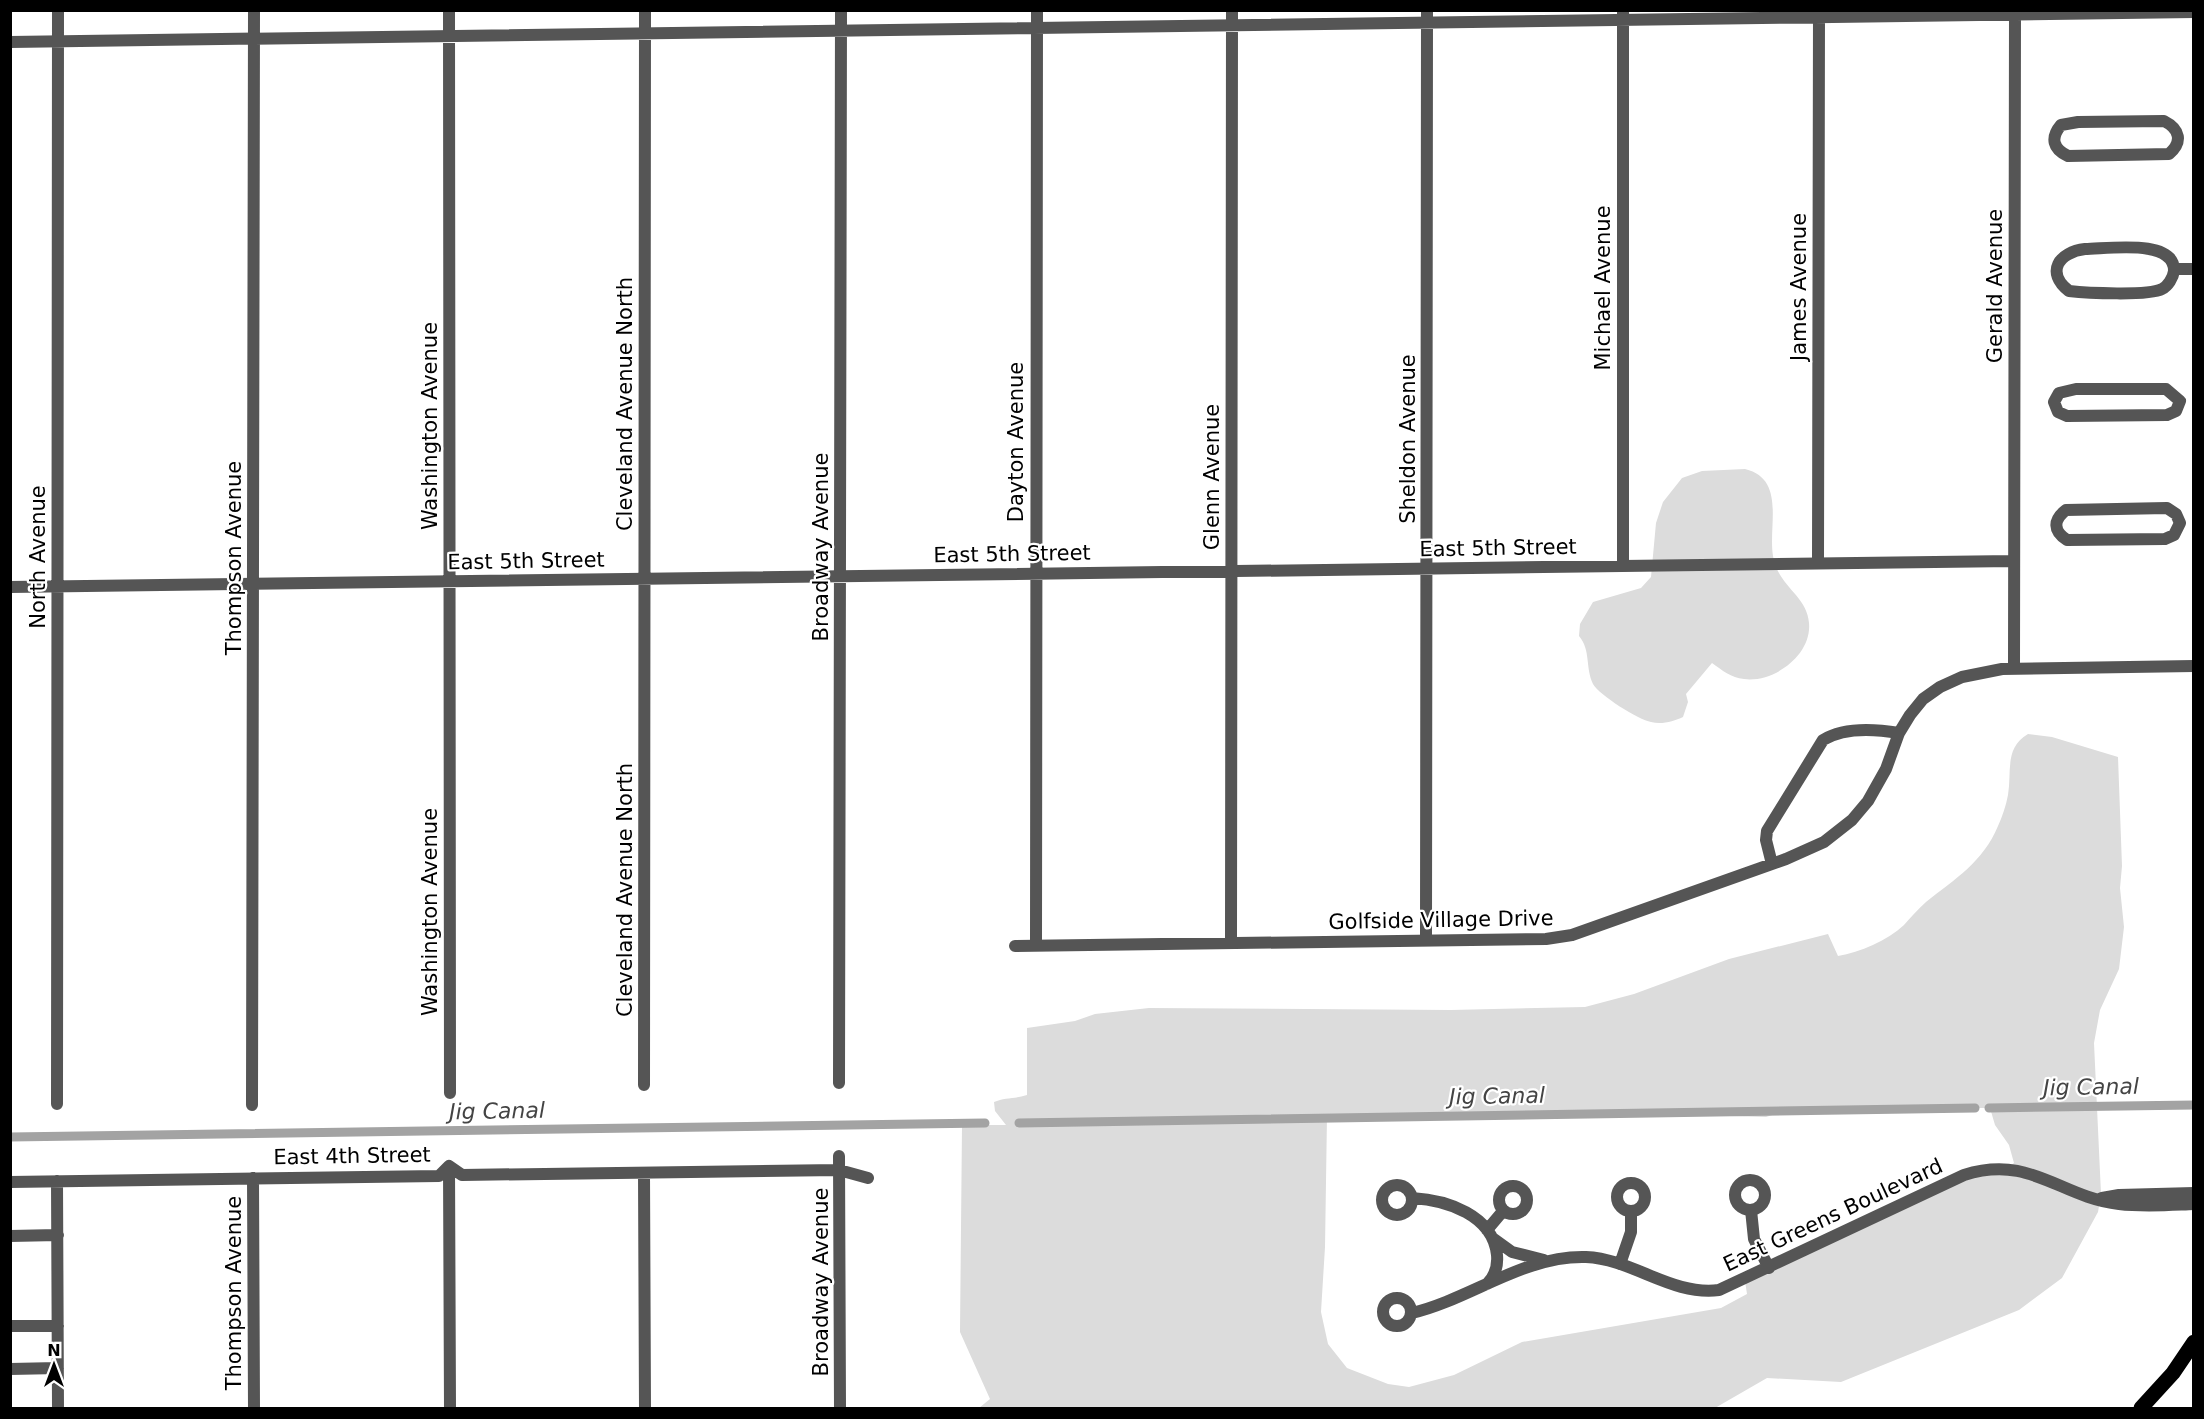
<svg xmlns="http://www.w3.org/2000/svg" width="2204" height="1419" font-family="'DejaVu Sans',sans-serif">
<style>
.green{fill:#dcdcdc;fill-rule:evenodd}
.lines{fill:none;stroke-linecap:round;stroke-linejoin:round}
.canal{stroke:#a3a3a3;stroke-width:9}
.minor{stroke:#555;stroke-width:12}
.major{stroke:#000;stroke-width:15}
.labels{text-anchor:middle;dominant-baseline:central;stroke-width:4.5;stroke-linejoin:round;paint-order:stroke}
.street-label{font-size:21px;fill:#000;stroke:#fff}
.water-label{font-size:22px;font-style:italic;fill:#444;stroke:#fff}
</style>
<rect width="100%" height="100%" fill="#fff"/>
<path class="green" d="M1745 469C1786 479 1768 525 1773 556 1778 587 1807 595 1809 623 1812 655 1774 683 1744 679 1731 678 1722 670 1712 663L1686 694 1688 702 1683 717C1674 721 1662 725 1651 722 1639 720 1599 695 1593 684 1585 668 1591 650 1579 636L1580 624 1593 602 1641 588 1651 577 1656 523 1663 502 1682 478 1702 471Z
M2028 734 2052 737 2118 757 2122 866 2120 888 2124 927 2119 969 2100 1010 2094 1043 2101 1194 2098 1212 2062 1278 2019 1310 1841 1382 1767 1378 1715 1408H979L990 1399 960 1332 962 1125H1006L995 1111 994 1102C1005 1097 1015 1099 1027 1095V1028L1075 1021 1095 1014 1149 1008 1451 1010 1585 1007 1634 994 1729 959 1828 934 1838 956C1860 952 1887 941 1904 925 1911 917 1918 909 1926 902 1955 879 1983 862 1998 826 2002 817 2006 806 2008 795 2012 772 2004 748 2028 734ZM1794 1108H1990L1995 1125 2009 1145 2014 1163 2010 1166 1974 1169 1745 1281 1747 1294 1721 1308 1522 1342 1454 1375 1409 1387 1388 1384 1347 1368 1328 1344 1321 1312 1325 1247 1327 1116 1692 1115 1766 1117Z"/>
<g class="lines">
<path class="canal" d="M1989 1108 2194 1105
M1019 1123 1975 1108
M10 1137 985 1123"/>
<path class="minor" d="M449 10 450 1093
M10 42 2194 12
M2164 121C2180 129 2183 142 2169 154L2068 156C2053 149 2050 138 2061 125L2078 122Z
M2085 249C2107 249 2175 238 2174 271 2173 278 2168 286 2162 289 2149 296 2086 293 2069 291 2045 272 2059 252 2085 249Z
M2174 269H2194
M2076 389H2166L2180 401 2176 411 2167 415 2067 416 2058 412 2054 402 2059 393Z
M2167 508 2176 514 2180 523 2174 535 2165 539 2067 540C2053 531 2053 520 2066 510Z
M1818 563 1819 12
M1623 565V10
M10 587 2013 561
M2014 668 2015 10
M1772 864 1766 840 1767 831 1823 740C1844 727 1875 729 1899 733
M1426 941 1427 10
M1231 943 1232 10
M1015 946 1546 939 1572 935 1786 859 1824 842 1852 820 1868 801 1886 769 1899 733 1910 715 1923 699 1940 687 1962 677 2002 669 2194 666
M1036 946 1037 10
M839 1083 841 10
M644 1085 645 10
M57 1104 58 10
M252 1105 254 10
M839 1156 840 1408
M449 1166 450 1408
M644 1173 645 1408
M253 1178 254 1408
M1735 1195a15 15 0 1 1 30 0a15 15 0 1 1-30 0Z
M57 1181 58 1408
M10 1182 439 1176 449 1166 462 1175 839 1170 868 1178
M1617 1197a14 14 0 1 1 28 0a14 14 0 1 1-28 0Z
M1382 1200a15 15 0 1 1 30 0a15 15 0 1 1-30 0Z
M1499 1200a14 14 0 1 1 28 0a14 14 0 1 1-28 0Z
M1412 1198C1447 1200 1493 1215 1497 1255 1498 1266 1495 1276 1487 1284
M2102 1198 2119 1195 2194 1193
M1751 1210 1754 1239 1769 1268
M1487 1230 1503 1211
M10 1236 58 1235
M1494 1239 1512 1252 1544 1260
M1620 1264 1631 1232V1211
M1383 1312a14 14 0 1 1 28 0a14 14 0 1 1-28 0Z
M1412 1313C1471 1299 1524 1255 1586 1257 1633 1259 1671 1296 1719 1290L1964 1175C2031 1154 2059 1197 2119 1204 2144 1207 2169 1205 2194 1204
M10 1326H58
M10 1369 58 1368"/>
<path class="major" d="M2141 1408 2173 1373 2194 1342"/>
</g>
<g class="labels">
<g class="street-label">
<text transform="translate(1995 286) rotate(-90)">Gerald Avenue</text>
<text transform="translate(1799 287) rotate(-90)">James Avenue</text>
<text transform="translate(1603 288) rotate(-90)">Michael Avenue</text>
<text transform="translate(625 404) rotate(-90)">Cleveland Avenue North</text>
<text transform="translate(430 426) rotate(-90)">Washington Avenue</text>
<text transform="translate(1408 439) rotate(-90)">Sheldon Avenue</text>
<text transform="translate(1016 442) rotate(-90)">Dayton Avenue</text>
<text transform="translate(1212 477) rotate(-90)">Glenn Avenue</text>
<text transform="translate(821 547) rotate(-90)">Broadway Avenue</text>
<text transform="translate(1498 548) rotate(-1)">East 5th Street</text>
<text transform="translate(1012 554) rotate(-1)">East 5th Street</text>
<text transform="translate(38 557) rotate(-90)">North Avenue</text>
<text transform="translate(234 558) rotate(-90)">Thompson Avenue</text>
<text transform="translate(526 561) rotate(-1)">East 5th Street</text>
<text transform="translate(625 890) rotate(-90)">Cleveland Avenue North</text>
<text transform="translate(430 912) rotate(-90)">Washington Avenue</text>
<text transform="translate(1441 920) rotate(-1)">Golfside Village Drive</text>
<text transform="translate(352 1156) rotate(-1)">East 4th Street</text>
<text transform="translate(1833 1215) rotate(-25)">East Greens Boulevard</text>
<text transform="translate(821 1282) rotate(-90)">Broadway Avenue</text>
<text transform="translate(234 1293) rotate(-90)">Thompson Avenue</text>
</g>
<g class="water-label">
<text transform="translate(2091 1087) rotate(-1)">Jig Canal</text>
<text transform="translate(1497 1096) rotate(-1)">Jig Canal</text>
<text transform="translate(497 1111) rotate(-1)">Jig Canal</text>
</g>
</g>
<rect width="2204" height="1419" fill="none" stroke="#000000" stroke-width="24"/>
<g transform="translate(54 1365)" stroke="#ffffff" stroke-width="4.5" paint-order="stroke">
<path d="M0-4.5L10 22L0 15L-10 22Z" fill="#000000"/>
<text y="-9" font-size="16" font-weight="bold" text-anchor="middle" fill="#000000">N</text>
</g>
</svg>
